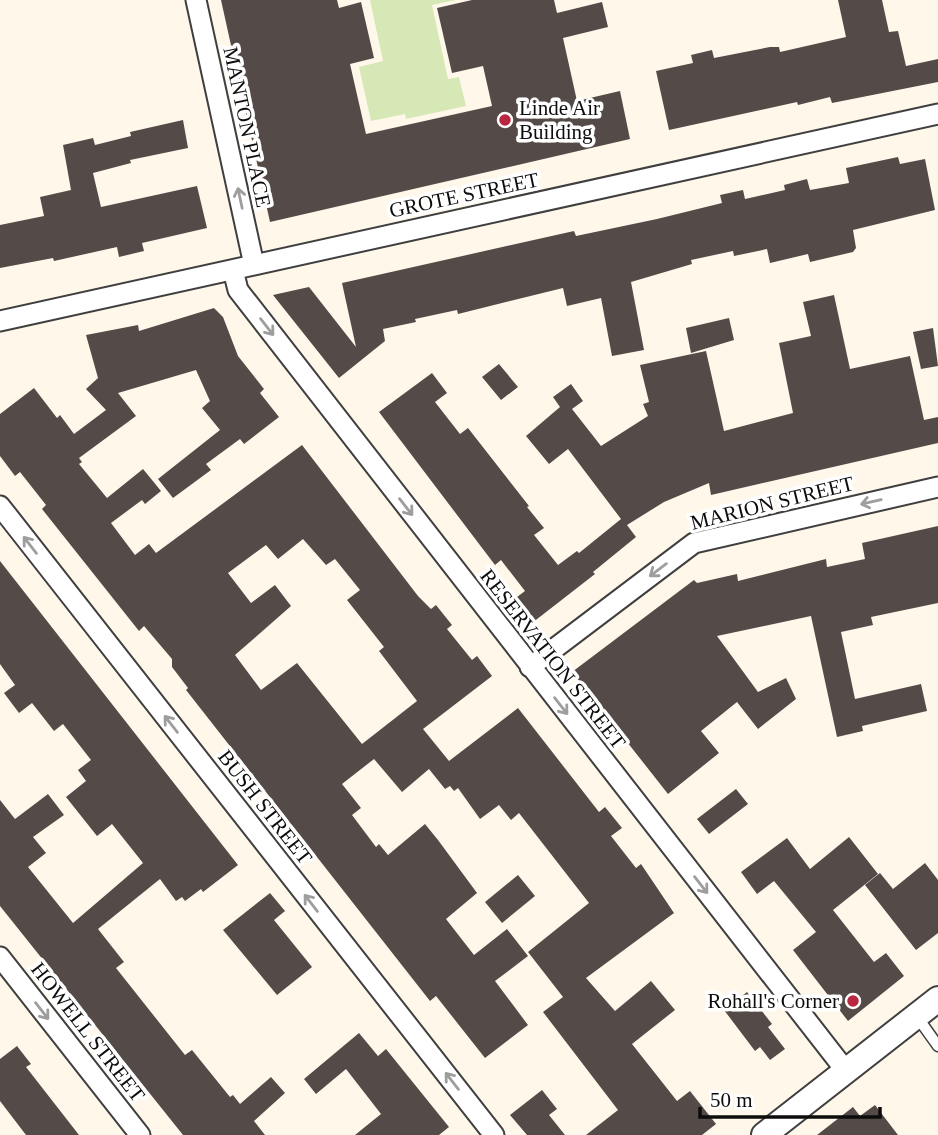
<svg xmlns="http://www.w3.org/2000/svg" width="938" height="1135" font-family="'Times New Roman',serif">
<style>
.green{fill:#d6e8b5}
.building{fill:#544b48;fill-rule:evenodd}
.lines{fill:none;stroke-linecap:round;stroke-linejoin:round}
.service-casing{stroke:#3f3f3f;stroke-width:13}
.minor-casing{stroke:#3f3f3f;stroke-width:23}
.tertiary-casing{stroke:#3f3f3f;stroke-width:28}
.service{stroke:#fff;stroke-width:10}
.minor{stroke:#fff;stroke-width:19}
.tertiary{stroke:#fff;stroke-width:24}
.oneway{stroke:#9e9e9e}
.poi-dot{fill:#b92640;stroke:#fff;stroke-width:2.5}
.labels{text-anchor:middle;dominant-baseline:central;stroke-width:7;stroke-linejoin:round;paint-order:stroke}
.poi-label{font-size:21px;fill:#0c0c0c;stroke:#fff;text-anchor:start}
.street-label{font-size:21px;fill:#0c0c0c;stroke:#fff}
</style>
<rect width="100%" height="100%" fill="#fff8ea"/>
<path class="green" d="M370 0H456L432 5 448 79 459 77 466 106 406 119 405 114 371 121 359 67 383 61Z"/>
<path class="building" d="M221 0H337L339 8 361 2 374 58 350 64 366 134 492 106 483 66 452 73 437 8 472 0H554L557 13 602 2 608 27 563 38 577 101 620 91 630 139 270 222Z
M838 0H882L889 32 898 31 906 66 938 59V82L832 103 830 97 798 105 797 102 669 130 656 71 693 63 691 55 712 50 714 58 770 47H779L780 52 846 37Z
M183 120 188 148 130 160 131 163 93 173 101 207 197 186 207 228 142 243 144 251 119 257 117 247 54 261 53 258 0 268V225L44 216 40 197 71 190 63 145 93 138 95 145 131 136 130 132Z
M898 157 900 164 925 159 935 210 853 230 856 248 853 252 810 262 808 254 770 263 767 249 734 256 733 251 691 260 692 264 631 282 644 350 612 356 601 298 567 306 563 288 458 314 457 310 415 319 416 322 383 329 385 341 339 378 273 295 309 287 356 347 342 283 574 231 576 236 657 219 722 203 720 195 743 190 745 199 785 190 784 185 807 179 810 190 849 183 846 168Z
M834 295 850 369 910 356 924 420 938 417V443L711 495 709 483 664 502 627 525 636 537 593 572 595 574 532 623 513 600 525 591 501 560 495 565 379 412 432 373 447 393 435 402 460 434 468 428 529 506 527 507 544 528 534 535 558 565 577 551 579 553 621 519 568 449 549 464 526 436 560 407 553 397 571 384 583 401 572 409 601 446 648 416 643 404 649 402 640 365 706 351 724 431 793 413 779 343 811 336 803 302Z
M214 308 223 317 238 356 264 389 260 393 279 417 244 444 240 439 206 464 211 470 173 498 158 479 220 430 202 408 210 401 196 370 118 393 136 416 79 458 82 462 79 464 107 498 143 469 161 491 145 504 142 500 111 523 135 555 149 544 156 553 302 445 418 596 431 609 436 605 452 625 447 629 472 660 477 656 492 676 423 729 449 761 518 708 599 812 605 807 622 828 611 836 636 868 641 864 674 913 586 978 615 1011 651 981 675 1010 632 1044 677 1101 690 1091 716 1124 702 1135H586L618 1110 543 1012 563 997 528 952 589 903 519 813 511 820 499 805 480 819 458 788 454 791 450 786 445 789 429 769 402 792 374 759 342 784 361 808 352 815 376 847 379 844 388 855 425 824 438 840 477 893 446 919 474 955 507 929 528 956 495 981 528 1025 485 1058 436 996 430 1001 186 690 188 688 172 667V659L144 626 139 631 42 509 46 505 20 472 15 476 0 456V414L34 388 57 418 60 415 74 434 106 410 86 389 98 378 86 335 138 325 139 331ZM303 539 326 565 335 559 360 590 347 600 384 647 379 651 417 701 362 744 297 663 261 690 235 655 291 606 275 585 251 603 228 573 266 545 278 559Z
M729 318 734 340 691 353 686 328Z
M933 328 938 366 921 369 913 332Z
M499 364 518 387 501 400 482 377Z
M938 526V603L871 617 873 625 841 632 855 699 921 684 927 711 862 726 863 731 837 737 811 616 717 636 758 692 786 678 796 699 758 729 737 702 701 731 719 753 668 794 572 672 694 580 697 583 737 574 738 581 826 559 827 567 865 559 862 543Z
M0 561 238 865 203 892 201 889 185 901 182 897 176 901 160 879 98 929 124 962 116 968 185 1055 192 1050 230 1097 233 1095 240 1104 271 1077 285 1093 254 1121 265 1135H183L0 906V800L15 819 48 794 64 815 33 837 46 853 28 867 73 923 143 863 112 824 97 836 66 797 86 781 78 770 91 760 63 724 54 731 32 703 19 713 4 693 15 685 0 664Z
M736 789 748 804 709 834 697 819Z
M849 837 878 874 833 910 874 962 886 953 904 976 848 1021 793 950 816 932 774 881 757 894 741 872 787 838 810 869Z
M925 863 938 880V933L916 950 865 885 880 873 893 889Z
M518 875 535 896 502 923 485 902Z
M270 893 285 911 274 920 312 967 277 995 223 930Z
M747 992 772 1024 768 1027 785 1049 770 1060 760 1047 755 1051 724 1010Z
M359 1033 378 1056 386 1049 449 1127 439 1135H355L381 1114 346 1069 316 1094 304 1079Z
M17 1046 31 1064 26 1067 79 1135H26L0 1101V1059Z
M542 1090 557 1109 549 1115 565 1135H527L510 1115Z
M875 1105 898 1135H817L853 1107 860 1116Z"/>
<g class="lines">
<g class="service-casing">
<path id="service" d="M918 1018 938 1046"/>
</g>
<g class="minor-casing">
<path id="minor" d="M196 0 254 265
M233 270 238 290 846 1071
M0 321 938 114
M0 506 494 1135
M530 667 694 543 938 487
M0 957 140 1135"/>
</g>
<g class="tertiary-casing">
<path id="tertiary" d="M764 1135 938 999"/>
</g>
<use href="#service" class="service"/>
<use href="#minor" class="minor"/>
<use href="#tertiary" class="tertiary"/>
</g>
<defs><path id="oneway-shaft" d="M-6 0H5M1.5-3L5.5 0L1.5 3" fill="none" stroke-width="1.6" stroke-linecap="round" stroke-linejoin="round" transform="scale(1.75)"/></defs>
<g class="oneway">
<use href="#oneway-shaft" transform="translate(240 198) rotate(-102)"/>
<use href="#oneway-shaft" transform="translate(267 327) rotate(52)"/>
<use href="#oneway-shaft" transform="translate(871 502) rotate(167)"/>
<use href="#oneway-shaft" transform="translate(406 507) rotate(52)"/>
<use href="#oneway-shaft" transform="translate(30 545) rotate(-128)"/>
<use href="#oneway-shaft" transform="translate(658 570) rotate(143)"/>
<use href="#oneway-shaft" transform="translate(561 706) rotate(52)"/>
<use href="#oneway-shaft" transform="translate(171 724) rotate(-128)"/>
<use href="#oneway-shaft" transform="translate(701 885) rotate(52)"/>
<use href="#oneway-shaft" transform="translate(311 903) rotate(-128)"/>
<use href="#oneway-shaft" transform="translate(42 1011) rotate(52)"/>
<use href="#oneway-shaft" transform="translate(452 1081) rotate(-128)"/>
</g>
<g class="poi-dot">
<circle cx="505" cy="120" r="7"/>
<circle cx="853" cy="1001" r="7"/>
</g>
<g class="labels">
<g class="poi-label">
<text x="519" y="108">Linde Air<tspan x="519" dy="24">Building</tspan></text>
<text x="839" y="1001" text-anchor="end">Rohall's Corner</text>
</g>
<g class="street-label">
<text transform="translate(247 127) rotate(78)">MANTON PLACE</text>
<text transform="translate(464 195) rotate(-12)">GROTE STREET</text>
<text transform="translate(772 503) rotate(-14)">MARION STREET</text>
<text transform="translate(553 659) rotate(52)">RESERVATION STREET</text>
<text transform="translate(265 807) rotate(52)">BUSH STREET</text>
<text transform="translate(88 1032) rotate(52)">HOWELL STREET</text>
</g>
</g>
<path d="M700 1107v10h180v-10" fill="none" stroke="#0c0c0c" stroke-width="3.5"/>
<text x="710" y="1107" font-size="21" fill="#0c0c0c" stroke="#ffffff" stroke-width="5" paint-order="stroke">50 m</text>
</svg>
